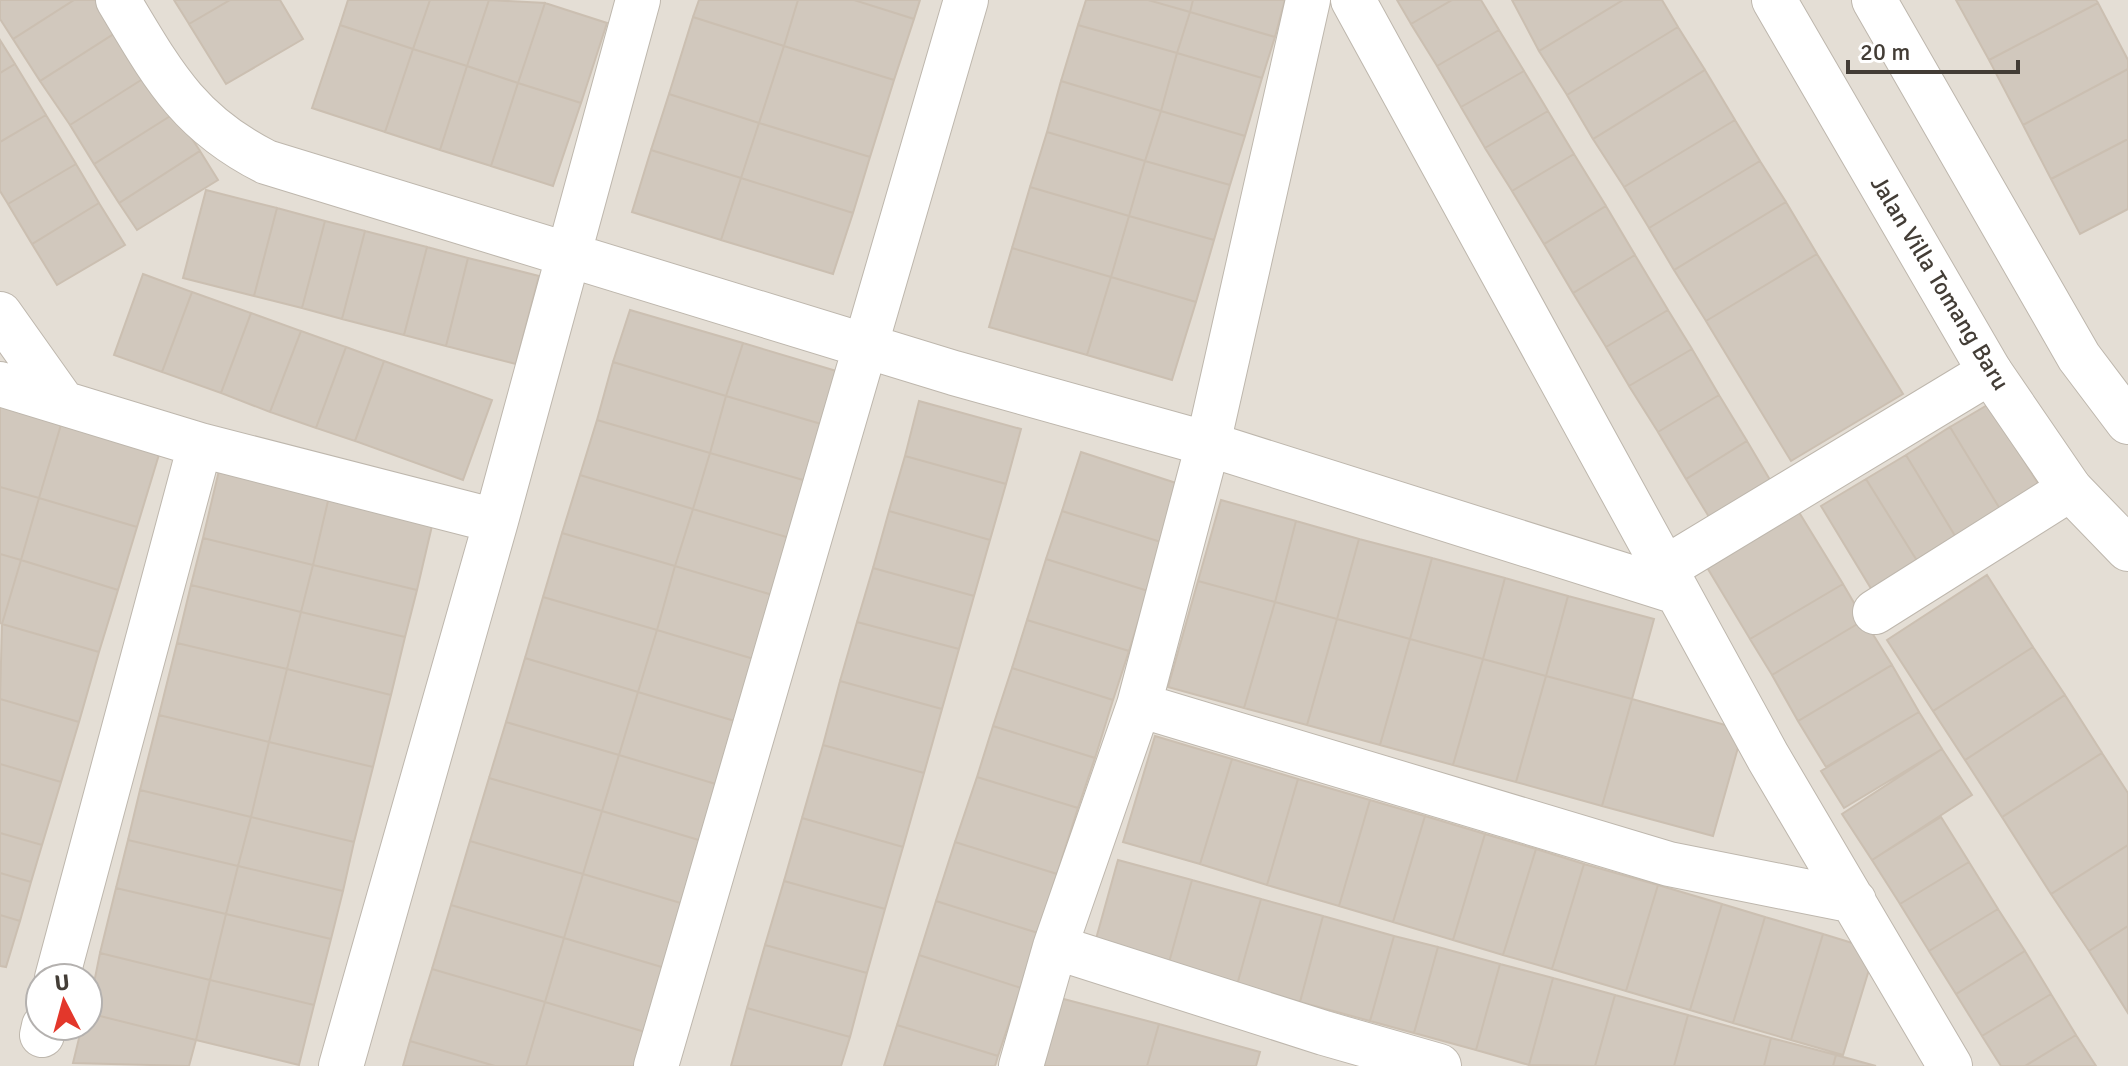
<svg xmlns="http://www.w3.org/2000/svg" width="2128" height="1066" font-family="Signika,sans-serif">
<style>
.residential{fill:#e4ded5;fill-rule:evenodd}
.building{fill:#d1c8bd;stroke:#cbbfb1;stroke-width:2}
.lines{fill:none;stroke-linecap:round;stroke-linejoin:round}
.minor-casing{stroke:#beb7ad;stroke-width:46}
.tertiary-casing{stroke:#beb7ad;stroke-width:46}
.minor{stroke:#fff;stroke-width:44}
.tertiary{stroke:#fff;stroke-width:44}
.labels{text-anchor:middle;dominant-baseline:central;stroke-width:7;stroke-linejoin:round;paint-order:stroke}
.street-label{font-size:24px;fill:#433d36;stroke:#fff}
</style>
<rect width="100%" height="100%" fill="#f1ede6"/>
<path class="residential" d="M0 0H2128V1066H0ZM40 978H88V1026H40Z"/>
<path class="building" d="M0 0H74L13 39 0 19Z
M74 0H101L120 30 40 81 13 39Z
M174 0H230L189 24Z
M230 0H280L303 39 226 84 189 24Z
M348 0H430L413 49 340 25Z
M430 0H489L467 66 413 49Z
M489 0 545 3 518 83 467 66Z
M699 0H798L784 46 693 17Z
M798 0H854L914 19 894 80 784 46Z
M854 0H920L914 19Z
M1086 0H1148L1190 12 1177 53 1078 25Z
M1148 0H1193L1190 12Z
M1193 0H1285L1275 37 1190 12Z
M1397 0H1452L1411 24Z
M1452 0H1481L1499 30 1437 66 1411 24Z
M1512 0H1623L1539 51Z
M1623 0H1662L1678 27 1567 95 1539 51Z
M1956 0H2096L2098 3 1989 60Z
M545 3 607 23 581 103 518 83Z
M2098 3 2128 60V69L2023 125 1989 60Z
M1190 12 1275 37 1262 78 1177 53Z
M693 17 784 46 759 123 669 94Z
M340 25 413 49 385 132 312 108Z
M1078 25 1177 53 1161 111 1061 81Z
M1678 27 1705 70 1593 139 1567 95Z
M120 30 149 75 70 125 40 81Z
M1499 30 1524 71 1461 107 1437 66Z
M0 40 15 64 0 73Z
M784 46 894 80 870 157 759 123Z
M413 49 467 66 440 150 385 132Z
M1177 53 1262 78 1245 136 1161 111Z
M15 64 46 115 0 142V73Z
M467 66 518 83 491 166 440 150Z
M2128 69V139L2051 179 2023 125Z
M1705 70 1735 120 1624 187 1593 139Z
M1524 71 1548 111 1485 148 1461 107Z
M149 75 175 113 94 164 70 125Z
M1061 81 1161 111 1145 161 1047 132Z
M518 83 581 103 553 186 491 166Z
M669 94 759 123 741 178 651 150Z
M1161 111 1245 136 1230 185 1145 161Z
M1548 111 1574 154 1512 191 1485 148Z
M175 113 200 151 119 203 94 164Z
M46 115 76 164 8 204 0 191V142Z
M1735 120 1760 161 1649 228 1624 187Z
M759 123 870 157 853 213 741 178Z
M1047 132 1145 161 1129 216 1030 187Z
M2128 139V209L2080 234 2051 179Z
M651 150 741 178 721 240 632 212Z
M200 151 218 180 137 230 119 203Z
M1574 154 1606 206 1544 244 1512 191Z
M1145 161 1230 185 1214 240 1129 216Z
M1760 161 1786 202 1674 270 1649 228Z
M76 164 99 203 32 244 8 204Z
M741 178 853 213 833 274 721 240Z
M1030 187 1129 216 1111 277 1012 248Z
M206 190 277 208 254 296 183 278Z
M1786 202 1817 254 1706 321 1674 270Z
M99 203 125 245 57 285 32 244Z
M1606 206 1635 255 1573 293 1544 244Z
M277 208 325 221 302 308 254 296Z
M1129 216 1214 240 1196 302 1111 277Z
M325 221 365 231 342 319 302 308Z
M365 231 427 247 404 335 342 319Z
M427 247 468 258 446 346 404 335Z
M1012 248 1111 277 1087 355 989 327Z
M1817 254 1903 394 1791 461 1706 321Z
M1635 255 1668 310 1606 347 1573 293Z
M468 258 539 276 516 364 446 346Z
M143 274 192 292 162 372 114 355Z
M1111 277 1196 302 1172 380 1087 355Z
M192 292 251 313 221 393 162 372Z
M630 310 743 343 726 396 613 362Z
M1668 310 1692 349 1629 386 1606 347Z
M251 313 301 331 270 412 221 393Z
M301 331 346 347 316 428 270 412Z
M743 343 843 373 828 426 726 396Z
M346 347 384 361 355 441 316 428Z
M1692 349 1719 395 1658 432 1629 386Z
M384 361 492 400 463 480 355 441Z
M613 362 726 396 710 453 597 420Z
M1719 395 1747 441 1686 479 1658 432Z
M726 396 828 426 810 482 710 453Z
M0 400 63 418 39 498 0 487Z
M919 401 1021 429 1006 484 905 456Z
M1989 404 2047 498 2008 522 1950 427Z
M63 418 161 448 137 527 39 498Z
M597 420 710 453 693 509 580 475Z
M1950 427 2008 522 1963 549 1906 455Z
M1747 441 1770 480 1709 517 1686 479Z
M1081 452 1182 485 1164 543 1062 511Z
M710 453 810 482 793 539 693 509Z
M1906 455 1963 549 1924 572 1866 479Z
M905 456 1006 484 990 540 889 511Z
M221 462 331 488 313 565 203 538Z
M580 475 693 509 675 566 562 533Z
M1866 479 1924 572 1878 600 1821 506Z
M0 487 39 498 21 560 0 554Z
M331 488 435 513 417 590 313 565Z
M39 498 137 527 118 590 21 560Z
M1221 500 1296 521 1275 602 1198 581Z
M693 509 793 539 776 596 675 566Z
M1797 509 1843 584 1750 639 1705 564Z
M889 511 990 540 974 596 873 568Z
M1062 511 1164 543 1148 591 1046 559Z
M1296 521 1359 539 1337 619 1275 602Z
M562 533 675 566 657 630 543 597Z
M203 538 313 565 301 612 191 585Z
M1359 539 1432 558 1410 639 1337 619Z
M0 554 21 560 2 624 0 623Z
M1432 558 1505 578 1483 659 1410 639Z
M1046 559 1148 591 1129 651 1027 620Z
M21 560 118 590 99 652 2 624Z
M313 565 417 590 405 637 301 612Z
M675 566 776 596 757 660 657 630Z
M873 568 974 596 959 649 857 622Z
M1987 575 2033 647 1933 711 1887 640Z
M1505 578 1568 596 1546 676 1483 659Z
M1198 581 1275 602 1244 708 1168 687Z
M1843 584 1864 620 1772 675 1750 639Z
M191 585 301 612 287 669 177 643Z
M1568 596 1654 619 1632 699 1546 676Z
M543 597 657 630 638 692 525 658Z
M1275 602 1337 619 1307 725 1244 708Z
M301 612 405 637 391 695 287 669Z
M1337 619 1410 639 1380 745 1307 725Z
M1027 620 1129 651 1113 700 1012 668Z
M1864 620 1892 665 1798 721 1772 675Z
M857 622 959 649 942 709 840 681Z
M2 624 99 652 79 722 0 699Z
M657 630 757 660 738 722 638 692Z
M1410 639 1483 659 1453 765 1380 745Z
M177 643 287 669 269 742 159 715Z
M2033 647 2065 695 1965 760 1933 711Z
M525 658 638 692 619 755 506 722Z
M1483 659 1546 676 1516 782 1453 765Z
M1892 665 1919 712 1826 767 1798 721Z
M1012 668 1113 700 1095 758 993 726Z
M287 669 391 695 373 767 269 742Z
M1546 676 1632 699 1602 806 1516 782Z
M840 681 942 709 924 773 823 745Z
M638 692 738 722 719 785 619 755Z
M2065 695 2102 753 2002 817 1965 760Z
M0 699 79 722 61 782 0 764Z
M1632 699 1743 730 1713 836 1602 806Z
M1919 712 1942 749 1844 808 1821 771Z
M159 715 269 742 251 817 140 790Z
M506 722 619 755 602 811 489 778Z
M993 726 1095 758 1078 808 977 777Z
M1155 736 1232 759 1200 864 1123 842Z
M269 742 373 767 354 842 251 817Z
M823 745 924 773 903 847 802 818Z
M1942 749 1972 795 1872 860 1842 814Z
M2102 753 2128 793V845L2051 894 2002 817Z
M619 755 719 785 702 841 602 811Z
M1232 759 1298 779 1267 885 1200 864Z
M0 764 61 782 42 845 0 833Z
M977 777 1078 808 1057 874 955 842Z
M489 778 602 811 583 874 470 841Z
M1298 779 1370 800 1339 906 1267 885Z
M140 790 251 817 238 866 128 840Z
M1370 800 1425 816 1393 922 1339 906Z
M602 811 702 841 684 904 583 874Z
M1425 816 1485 834 1453 940 1393 922Z
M251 817 354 842 343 891 238 866Z
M1941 817 1969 862 1900 904 1872 860Z
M802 818 903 847 885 909 784 881Z
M0 833 42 845 31 882 0 873Z
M1485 834 1536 849 1503 955 1453 940Z
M128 840 238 866 226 914 116 888Z
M470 841 583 874 564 938 451 905Z
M955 842 1057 874 1038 933 936 901Z
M2128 845V926L2089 951 2051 894Z
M1536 849 1584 864 1552 969 1503 955Z
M1118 860 1192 880 1168 966 1094 946Z
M1969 862 1998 909 1929 951 1900 904Z
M1584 864 1658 885 1626 991 1552 969Z
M238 866 343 891 331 939 226 914Z
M0 873 31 882 20 921 0 915Z
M583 874 684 904 665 968 564 938Z
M1192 880 1261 899 1237 985 1168 966Z
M784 881 885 909 867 973 765 945Z
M1658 885 1722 904 1690 1010 1626 991Z
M116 888 226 914 210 980 100 953Z
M1261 899 1323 916 1300 1002 1237 985Z
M936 901 1038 933 1021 988 919 955Z
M1722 904 1765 917 1733 1023 1690 1010Z
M451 905 564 938 545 1002 432 969Z
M1998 909 2025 951 1956 994 1929 951Z
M226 914 331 939 314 1005 210 980Z
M0 915 20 921 6 967 0 966Z
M1323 916 1394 936 1370 1021 1300 1002Z
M1765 917 1823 934 1791 1040 1733 1023Z
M2128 926V1013L2089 951Z
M1823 934 1875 950 1843 1055 1791 1040Z
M1394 936 1438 947 1414 1033 1370 1021Z
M564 938 665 968 645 1032 545 1002Z
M765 945 867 973 850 1037 747 1008Z
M1438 947 1500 964 1476 1050 1414 1033Z
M2025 951 2051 994 1982 1036 1956 994Z
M100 953 210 980 196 1040 88 1013Z
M919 955 1021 988 998 1056 897 1025Z
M1500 964 1553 978 1529 1065 1476 1050Z
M432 969 545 1002 526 1066H495L410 1041Z
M1553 978 1615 995 1595 1066 1529 1065Z
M210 980 314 1005 299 1065 196 1040Z
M2051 994 2076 1035 2025 1066H2001L1982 1036Z
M1615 995 1688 1015 1674 1066H1595Z
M1056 997 1159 1024 1147 1066H1037Z
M545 1002 645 1032 635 1066H526Z
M747 1008 850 1037 841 1066H731Z
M88 1013 196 1040 189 1066 73 1063 82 1026H88Z
M1688 1015 1771 1038 1764 1066H1674Z
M1159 1024 1260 1052 1256 1066H1147Z
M897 1025 998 1056 995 1066H884Z
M2076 1035 2096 1066H2025Z
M1771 1038 1836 1055 1833 1066H1764Z
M410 1041 495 1066H403Z
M1836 1055 1876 1066H1833Z"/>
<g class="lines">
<g class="minor-casing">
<path id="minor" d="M118 0C162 73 187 122 266 162L954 373 1208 444 1677 592
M1353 0 1768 757 1950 1066
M0 314 61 400
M0 384 200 445 496 521
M1664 569 1990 372
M1875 612 2070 489
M1139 705 1669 864 1854 901
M1055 947 1324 1033 1439 1066
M57 978 200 445
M42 1035 44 1026
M341 1066 496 521 638 0
M656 1066 966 0
M1021 1066 1055 947 1139 705 1208 444 1308 0"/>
</g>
<g class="tertiary-casing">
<path id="tertiary" d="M1774 0 1990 372 2070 489 2128 549
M1874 0 2079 357 2128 422"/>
</g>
<use href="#minor" class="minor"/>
<use href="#tertiary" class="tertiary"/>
</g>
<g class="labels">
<g class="street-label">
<text transform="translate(1940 283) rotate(59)">Jalan Villa Tomang Baru</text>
</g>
</g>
<g transform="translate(64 1002) rotate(354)"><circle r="38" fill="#ffffff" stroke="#b4b1af" stroke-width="2"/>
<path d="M0-6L14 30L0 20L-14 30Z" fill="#e3372b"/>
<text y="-12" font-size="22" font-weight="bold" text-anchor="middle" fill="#433d36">U</text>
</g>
<path d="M1848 60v12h170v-12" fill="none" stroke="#433d36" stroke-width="4"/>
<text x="1860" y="60" font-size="24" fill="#433d36" stroke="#ffffff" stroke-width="6" paint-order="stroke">20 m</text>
</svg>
